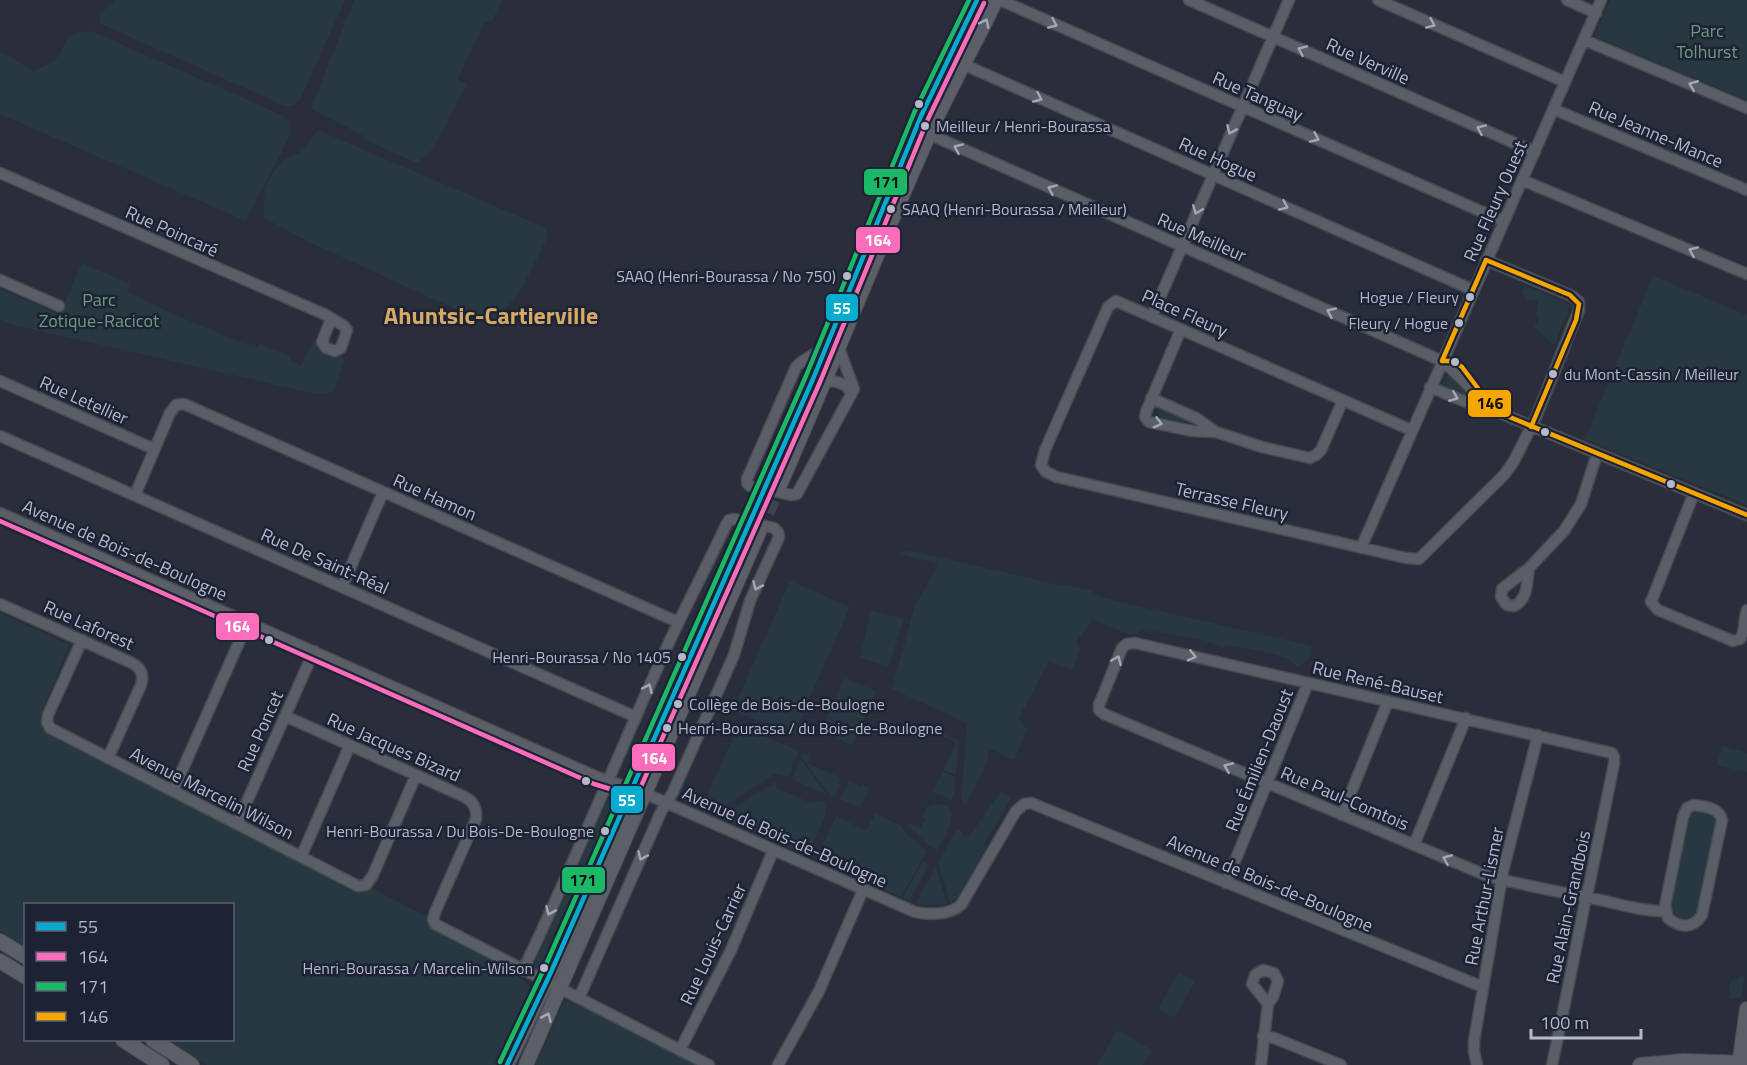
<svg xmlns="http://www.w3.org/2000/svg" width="1747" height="1065" font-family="'Titillium Web',sans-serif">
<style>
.green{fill:#273840}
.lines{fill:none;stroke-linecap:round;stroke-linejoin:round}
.major-tunnel{stroke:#3f4350;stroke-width:14;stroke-dasharray:14 7;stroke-linecap:butt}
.minor-casing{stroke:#464a53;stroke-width:13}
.major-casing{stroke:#484b56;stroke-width:16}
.minor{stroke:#5a5e67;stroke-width:10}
.major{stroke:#5d5f68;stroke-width:14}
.bus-1-casing{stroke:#1d2335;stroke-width:9}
.bus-2-casing{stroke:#1d2335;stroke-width:9}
.bus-3-casing{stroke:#1d2335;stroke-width:9}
.bus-4-casing{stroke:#1d2335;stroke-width:9}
.bus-1{stroke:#06acd0;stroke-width:4.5}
.bus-2{stroke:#fb6dba;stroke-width:4.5}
.bus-3{stroke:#1ab867;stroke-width:4.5}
.bus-4{stroke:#f7a600;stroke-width:4.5}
.oneway{stroke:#a3a7b6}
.bus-dot{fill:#b5b9ca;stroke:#1d2335;stroke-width:2}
.labels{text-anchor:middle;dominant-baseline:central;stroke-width:5;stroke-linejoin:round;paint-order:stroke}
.bus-label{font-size:16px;fill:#b5b9ca;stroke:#1d2335;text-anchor:end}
.park-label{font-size:18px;fill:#6b9b7f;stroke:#1d2335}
.street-label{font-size:18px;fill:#b5b9ca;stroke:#1d2335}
.district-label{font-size:24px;font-weight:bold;fill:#d7aa63;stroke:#1d2335}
.line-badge{stroke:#1d2335;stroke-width:2}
.badge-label{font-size:16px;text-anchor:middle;font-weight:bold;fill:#fff}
.pale-badge-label{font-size:16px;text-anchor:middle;font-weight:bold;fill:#111}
</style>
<rect width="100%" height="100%" fill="#2a2e3a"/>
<path class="green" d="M115 0H345L301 98 293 106H285L99 23 100 14Z
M354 0H502L492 21 484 23 458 79 467 84 432 150 417 163 365 140 362 135 311 109Z
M1610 0H1747V100L1596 37 1595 34Z
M91 31 282 115 290 121 291 133 246 221 0 114V51L33 71C40 68 50 65 55 60 71 40 60 35 91 31Z
M318 130 546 228 548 236 522 288 496 322 482 320 440 302 311 243 264 218C262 197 267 175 283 161 289 156 298 155 304 149 309 143 312 136 318 130Z
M82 263 130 284 127 292 176 315 247 345 258 347 260 344 291 357 290 361 301 366 313 341 316 342C318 355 331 360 342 354L344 361 333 392 320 395 45 332 10 324 0 319V289L59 315Z
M1653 276 1747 315V505L1585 439Z
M1526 286 1570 305 1554 345 1534 327 1540 317 1536 313 1538 301 1527 299 1521 292Z
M1450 374 1471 396V398L1441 386 1445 376Z
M1159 408 1193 423 1194 424 1157 417Z
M908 550 1059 585 1062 584 1089 590 1103 598 1312 646 1311 657 1298 667 1289 659 1269 653 1230 645 1222 647 1203 640 1142 629 1136 634H1128L1093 619 1076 642 1080 649 1072 670 1049 661 1019 718 1027 730 1015 758 1011 759 990 749 988 753V759L966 806 961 802 967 723 892 689 914 608 938 564 899 554Z
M790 581 850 607 793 736 733 710Z
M871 610 904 619 889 666 860 658Z
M0 613 69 645 40 716 42 726 45 731 356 890 363 892 373 889 426 916 428 924 433 930 512 970V972L527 983 530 988 529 993 497 1065H207L168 1040H232V904H26L25 948 0 931Z
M845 678 876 691 852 745 821 731Z
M738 726 797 750 798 753 789 775H787L788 777 779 774H775L722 808H718L704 802Z
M938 731 959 741 956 775 944 770 956 742 936 733Z
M1722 746 1747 753V772L1717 765Z
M803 752 810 756 807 763 841 778 836 795 833 799 801 757Z
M800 759 831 799 825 794 792 779Z
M943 772 956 777 954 796 951 799 932 792Z
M849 781 861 787 863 784 869 787 860 808 840 799Z
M775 782 777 788 811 803 822 800 825 803 826 814 807 856 720 817Z
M1001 791 1011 798 984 844 987 845 958 897 950 903 938 862 957 829 962 832 963 836 969 837Z
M611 792H616V795L542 963H540V967L537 969 534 965Z
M934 804C967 803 944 837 937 850L929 846 907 825 908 823 921 828 925 819 922 818 927 806Z
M1693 811 1714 817 1716 821 1698 909C1691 922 1676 921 1671 907L1680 861H1682L1683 857 1681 856 1690 815Z
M875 814 900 825C903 832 920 844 927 851L901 897 816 860 836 816 866 831Z
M924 860 929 865 910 901 903 897Z
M936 867 947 904 924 905 916 903Z
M1178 972 1195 982 1174 1018 1158 1009Z
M1745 974 1741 998 1730 999V982Z
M567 1001 582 1008 584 1007 698 1065H536L564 1002Z
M1117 1030 1152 1050 1143 1065H1097Z"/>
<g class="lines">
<path class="major-tunnel" d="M747 528 766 484
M759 532 779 487"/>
<g class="minor-casing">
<path id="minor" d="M1000 0 1503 221
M1189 0 1535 152
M1378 0 1565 82
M1567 0 1596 13
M1584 40 1747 108
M958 62 1473 290
M1553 109 1747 190
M922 131 1442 361C1463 377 1475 396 1495 411
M0 173 326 315 344 326 347 330 341 348 335 351 326 348 322 342 331 319
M1522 180 1747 274
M0 280 59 306
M1152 316 1289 0
M1181 329 1146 412 1145 417 1149 422 1192 431 1216 432 1262 447 1310 458 1316 455 1321 450 1343 400
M825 347 800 363 796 367 747 479V483L750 486 791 495 797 494 854 389 839 348
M0 381 154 449
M826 381C836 381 849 383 851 395
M1430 387 1478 407 1495 411 1747 515
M1151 398 1196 418 1216 432
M1411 430 1116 301 1108 307 1045 450 1041 465 1046 472 1057 477 1406 558 1419 559 1504 475 1514 461 1536 417 1579 310V302L1572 296 1486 260
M0 436 636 717
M1694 493 1651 602 1658 610 1733 641 1740 639C1746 631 1743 620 1747 610
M135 495 170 413 176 405 184 404 678 622
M0 513 597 777 644 793 915 912C930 915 949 915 961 905L1016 811 1024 804 1031 803 1483 987
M1361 548 1601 0
M1529 568C1527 581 1528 600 1514 606L1507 605 1501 597 1502 589 1529 568 1564 531 1581 504 1597 454
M342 587 383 492
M0 604 132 663C141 668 144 675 141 685L108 758
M82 640 48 715 47 722 50 728 358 886 366 885 373 875 416 775
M285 716 465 797C474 802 477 809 476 819L436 910 433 919 435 924 709 1065
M173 791 248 622
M1694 805C1705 807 1719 807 1722 820L1702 915C1693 929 1680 928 1668 918L1665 906 1683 817 1687 808Z
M1342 815 1388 701
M237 824 314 651
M1414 845 1466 718
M301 857 350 745
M1226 883 1308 683
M523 970C571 871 612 769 657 669 678 620 704 573 726 525L729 520 734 519 774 528 778 532 779 537 750 601 734 655 673 792 661 812 579 998
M1263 1036 1274 1038 1341 1065
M680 1050 731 950 773 851
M778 1065 819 991 863 890
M1261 1065 1268 1004 1273 997 1278 981 1274 973 1263 970 1255 975 1252 984 1268 1004
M1477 1065 1474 1052V1041L1503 871 1538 735
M1552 1065C1564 1009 1575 953 1586 897L1589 886 1614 764V757L1612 753 1135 643 1127 644 1122 648 1099 705V710L1104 714 1490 877C1524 885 1560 892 1595 899 1617 903 1642 912 1664 911"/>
</g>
<g class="major-casing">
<path id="major" d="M766 484 813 379 921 116 977 0
M779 487C831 369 878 248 931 130 951 86 975 44 996 0
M0 941 26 957
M0 961 26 977
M123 1040 162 1065
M153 1040 192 1065
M507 1065 551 972 747 528
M526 1065 759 532
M1640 1065 1684 1061 1747 1063
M1739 1065 1747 1009"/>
</g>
<use href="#minor" class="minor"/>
<use href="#major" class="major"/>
<g class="bus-1-casing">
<path id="bus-1" d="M507 1065 551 972 813 379 921 116 977 0"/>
</g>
<g class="bus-2-casing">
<path id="bus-2" d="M0 521 594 784 630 795H635L639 791 820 382 928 119 984 3"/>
</g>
<g class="bus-3-casing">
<path id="bus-3" d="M500 1062 544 969 806 376 914 113 969 0"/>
</g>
<g class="bus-4-casing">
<path id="bus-4" d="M1579 304 1570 295 1486 260 1442 361H1454L1462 367 1495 411 1747 515
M1531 427 1576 320 1579 304"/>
</g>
<use href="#bus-1" class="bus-1"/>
<use href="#bus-2" class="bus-2"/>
<use href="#bus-3" class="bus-3"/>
<use href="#bus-4" class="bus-4"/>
</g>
<defs><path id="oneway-chevron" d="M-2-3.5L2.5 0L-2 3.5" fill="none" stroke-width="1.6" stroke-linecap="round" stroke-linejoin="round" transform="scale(1.5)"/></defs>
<g class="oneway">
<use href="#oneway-chevron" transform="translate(985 23) rotate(-64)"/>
<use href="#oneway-chevron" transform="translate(1053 24) rotate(24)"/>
<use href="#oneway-chevron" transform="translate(1431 24) rotate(24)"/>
<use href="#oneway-chevron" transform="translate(1302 50) rotate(-156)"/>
<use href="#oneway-chevron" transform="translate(1693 85) rotate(-158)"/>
<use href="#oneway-chevron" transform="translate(1038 98) rotate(24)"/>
<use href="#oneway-chevron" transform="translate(1481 129) rotate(-156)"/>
<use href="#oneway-chevron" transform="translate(1231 130) rotate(114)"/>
<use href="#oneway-chevron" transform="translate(1315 138) rotate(24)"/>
<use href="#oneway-chevron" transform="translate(958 148) rotate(-156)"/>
<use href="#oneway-chevron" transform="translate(1052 189) rotate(-156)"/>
<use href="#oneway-chevron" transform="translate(1284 206) rotate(24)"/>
<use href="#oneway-chevron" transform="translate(1197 210) rotate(112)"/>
<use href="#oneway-chevron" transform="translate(1693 251) rotate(-157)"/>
<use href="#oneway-chevron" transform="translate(1331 312) rotate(-156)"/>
<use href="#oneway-chevron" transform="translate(1454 397) rotate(22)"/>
<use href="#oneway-chevron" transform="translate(1158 423) rotate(15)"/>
<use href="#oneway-chevron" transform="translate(757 586) rotate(114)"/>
<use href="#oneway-chevron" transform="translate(1192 656) rotate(13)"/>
<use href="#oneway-chevron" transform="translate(1117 660) rotate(-67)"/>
<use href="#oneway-chevron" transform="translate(648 688) rotate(-66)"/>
<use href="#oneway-chevron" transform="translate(1228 767) rotate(-157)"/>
<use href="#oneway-chevron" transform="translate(642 856) rotate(114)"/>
<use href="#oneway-chevron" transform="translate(1447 859) rotate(-157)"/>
<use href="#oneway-chevron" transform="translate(550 911) rotate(114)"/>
<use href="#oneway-chevron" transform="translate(547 1017) rotate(-66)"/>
</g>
<g class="bus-dot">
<circle cx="919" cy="104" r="5"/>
<circle cx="925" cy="126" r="5"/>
<circle cx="891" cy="209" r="5"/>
<circle cx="847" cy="276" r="5"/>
<circle cx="1470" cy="297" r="5"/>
<circle cx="1459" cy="323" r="5"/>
<circle cx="1455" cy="362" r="5"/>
<circle cx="1553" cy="374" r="5"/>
<circle cx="1545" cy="432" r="5"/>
<circle cx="1671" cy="484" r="5"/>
<circle cx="269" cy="640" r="5"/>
<circle cx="682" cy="657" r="5"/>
<circle cx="678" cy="704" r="5"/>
<circle cx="667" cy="728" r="5"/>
<circle cx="586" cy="781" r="5"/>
<circle cx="605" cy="831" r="5"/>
<circle cx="544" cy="968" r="5"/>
</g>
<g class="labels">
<g class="bus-label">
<text x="936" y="126" text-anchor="start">Meilleur / Henri-Bourassa</text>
<text x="902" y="209" text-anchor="start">SAAQ (Henri-Bourassa / Meilleur)</text>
<text x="836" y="276">SAAQ (Henri-Bourassa / No 750)</text>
<text x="1459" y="297">Hogue / Fleury</text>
<text x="1448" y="323">Fleury / Hogue</text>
<text x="1564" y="374" text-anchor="start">du Mont-Cassin / Meilleur</text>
<text x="671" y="657">Henri-Bourassa / No 1405</text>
<text x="689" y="704" text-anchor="start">Collège de Bois-de-Boulogne</text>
<text x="678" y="728" text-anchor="start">Henri-Bourassa / du Bois-de-Boulogne</text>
<text x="594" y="831">Henri-Bourassa / Du Bois-De-Boulogne</text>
<text x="533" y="968">Henri-Bourassa / Marcelin-Wilson</text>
</g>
<g class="park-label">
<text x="1707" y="30">Parc<tspan x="1707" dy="21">Tolhurst</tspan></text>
<text x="99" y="299">Parc<tspan x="99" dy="21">Zotique-Racicot</tspan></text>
</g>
<g class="street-label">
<text transform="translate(1368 61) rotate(24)">Rue Verville</text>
<text transform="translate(1258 96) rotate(24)">Rue Tanguay</text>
<text transform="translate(1656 134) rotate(23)">Rue Jeanne-Mance</text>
<text transform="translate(1218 159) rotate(24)">Rue Hogue</text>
<text transform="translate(1495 201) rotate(-66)">Rue Fleury Ouest</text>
<text transform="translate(172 231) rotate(24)">Rue Poincaré</text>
<text transform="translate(1202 237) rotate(24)">Rue Meilleur</text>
<text transform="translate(1185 313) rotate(24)">Place Fleury</text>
<text transform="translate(84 400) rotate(24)">Rue Letellier</text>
<text transform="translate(435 497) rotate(24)">Rue Hamon</text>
<text transform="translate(1232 501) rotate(13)">Terrasse Fleury</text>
<text transform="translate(125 550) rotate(24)">Avenue de Bois-de-Boulogne</text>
<text transform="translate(325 561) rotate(24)">Rue De Saint-Réal</text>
<text transform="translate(89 625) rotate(24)">Rue Laforest</text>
<text transform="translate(1378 682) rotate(13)">Rue René-Bauset</text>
<text transform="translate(260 731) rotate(-66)">Rue Poncet</text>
<text transform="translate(394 747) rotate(24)">Rue Jacques Bizard</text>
<text transform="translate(1259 760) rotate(-68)">Rue Émilien-Daoust</text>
<text transform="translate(212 793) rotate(27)">Avenue Marcelin Wilson</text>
<text transform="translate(1345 798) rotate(23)">Rue Paul-Comtois</text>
<text transform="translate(785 837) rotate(24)">Avenue de Bois-de-Boulogne</text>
<text transform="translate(1270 883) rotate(23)">Avenue de Bois-de-Boulogne</text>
<text transform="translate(1484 896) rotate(-79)">Rue Arthur-Lismer</text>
<text transform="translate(1568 907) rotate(-78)">Rue Alain-Grandbois</text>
<text transform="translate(713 944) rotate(-65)">Rue Louis-Carrier</text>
</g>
<g class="district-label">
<text x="491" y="315">Ahuntsic-Cartierville</text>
</g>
</g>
<g class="line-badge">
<rect x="863" y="168" width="45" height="28" rx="6" fill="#1ab867"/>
<rect x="855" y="226" width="46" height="28" rx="6" fill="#fb6dba"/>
<rect x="825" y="293" width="34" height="29" rx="6" fill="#06acd0"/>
<rect x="1467" y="389" width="45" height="29" rx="6" fill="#f7a600"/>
<rect x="215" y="612" width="45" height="29" rx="6" fill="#fb6dba"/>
<rect x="631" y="743" width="45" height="29" rx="6" fill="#fb6dba"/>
<rect x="610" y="785" width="34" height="29" rx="6" fill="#06acd0"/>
<rect x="561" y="866" width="45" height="28" rx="6" fill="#1ab867"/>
</g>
<g class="badge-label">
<text x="878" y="246">164</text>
<text x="842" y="314">55</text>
<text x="237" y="632">164</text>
<text x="654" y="764">164</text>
<text x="627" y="806">55</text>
</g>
<g class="pale-badge-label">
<text x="886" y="188">171</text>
<text x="1490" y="409">146</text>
<text x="583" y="886">171</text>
</g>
<rect x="24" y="903" width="210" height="138" fill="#1d2335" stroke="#5a5f71" stroke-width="1.5"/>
<rect x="36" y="922" width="30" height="9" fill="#06acd0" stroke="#5a5f71" stroke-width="1.5"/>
<text x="78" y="933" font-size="18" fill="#b5b9ca">55</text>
<rect x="36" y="952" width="30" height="9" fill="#fb6dba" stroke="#5a5f71" stroke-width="1.5"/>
<text x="78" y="963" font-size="18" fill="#b5b9ca">164</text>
<rect x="36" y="982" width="30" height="9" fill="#1ab867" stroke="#5a5f71" stroke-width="1.5"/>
<text x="78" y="993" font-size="18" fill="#b5b9ca">171</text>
<rect x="36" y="1012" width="30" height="9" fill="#f7a600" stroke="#5a5f71" stroke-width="1.5"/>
<text x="78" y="1023" font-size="18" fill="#b5b9ca">146</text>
<path d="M1531 1029v9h110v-9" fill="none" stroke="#b5b9ca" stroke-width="3"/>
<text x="1540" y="1029" font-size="18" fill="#b5b9ca" stroke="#1d2335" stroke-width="4.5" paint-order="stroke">100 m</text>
</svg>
